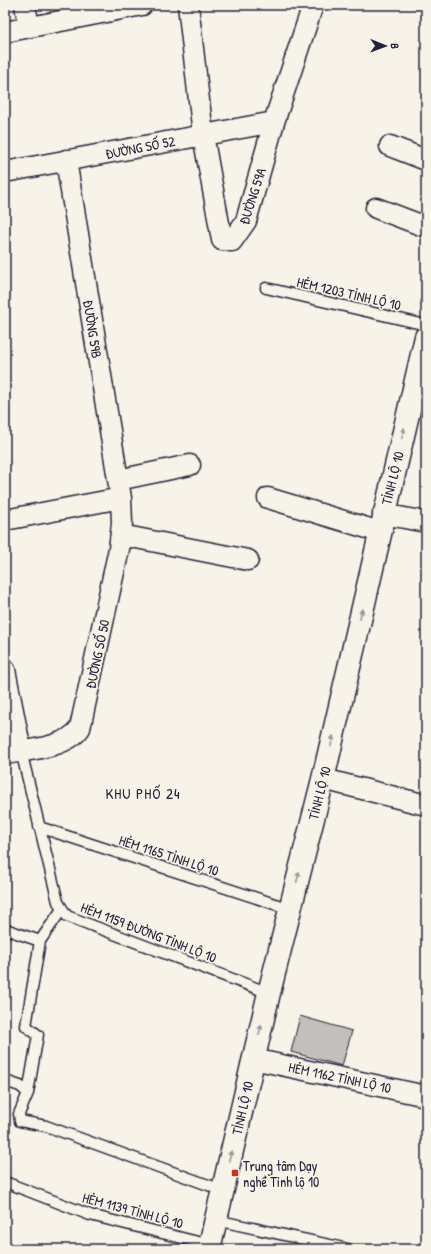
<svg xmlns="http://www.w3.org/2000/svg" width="431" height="1254" font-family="'Patrick Hand',sans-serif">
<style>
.building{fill:#c2bfbd;stroke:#22223b}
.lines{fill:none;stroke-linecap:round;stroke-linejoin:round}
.service-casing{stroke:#22223b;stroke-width:13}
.minor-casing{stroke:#22223b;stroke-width:23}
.primary-casing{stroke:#22223b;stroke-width:25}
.service{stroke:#f7f3e8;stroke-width:10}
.minor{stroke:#f7f3e8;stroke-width:20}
.primary{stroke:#f7f3e8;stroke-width:22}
.oneway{fill:#97959a}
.poi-dot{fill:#c8321e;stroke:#f7f3e8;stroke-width:1.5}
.labels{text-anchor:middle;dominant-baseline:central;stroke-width:3.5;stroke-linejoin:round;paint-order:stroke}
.street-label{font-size:14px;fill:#22223b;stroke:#f7f3e8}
.poi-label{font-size:14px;fill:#22223b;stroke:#f7f3e8;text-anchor:start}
.neighbourhood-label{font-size:15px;letter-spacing:1px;fill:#22223b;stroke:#f7f3e8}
</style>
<rect width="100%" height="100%" fill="#f7f3e8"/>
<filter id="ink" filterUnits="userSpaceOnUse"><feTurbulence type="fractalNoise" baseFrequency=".025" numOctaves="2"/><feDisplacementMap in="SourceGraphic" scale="8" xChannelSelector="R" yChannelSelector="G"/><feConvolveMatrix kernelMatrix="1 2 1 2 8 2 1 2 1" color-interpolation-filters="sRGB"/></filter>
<g filter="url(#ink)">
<path class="building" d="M300 1016 352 1031 342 1066 291 1052Z"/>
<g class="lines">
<g class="service-casing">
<path id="service" d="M266 288 426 325
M21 751 58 902 67 916 269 993
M39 827 290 909
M5 929 40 941
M5 1081 20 1086 28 1093 19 1114 20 1121 46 1126 222 1190
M28 1093 38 1035 26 1026 40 941 62 909
M5 1182 90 1215 210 1245
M216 1220 348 1249"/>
</g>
<g class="minor-casing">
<path id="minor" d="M25 5 29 27
M188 5 203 135 222 240 232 241 246 221 274 122 313 5
M5 32 142 5
M390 146 426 160
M5 172 274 122
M376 208 426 227
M118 480 190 465
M268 498 380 532
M383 514 426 522
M5 520 121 498
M121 535 248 560
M5 670 21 751
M5 754C27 750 67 748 80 728L119 549 122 523 121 498 66 160
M323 779 426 805
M253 1059 426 1096"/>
</g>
<g class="primary-casing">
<path id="primary" d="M209 1249 269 993 323 779 426 337"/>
</g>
<use href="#service" class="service"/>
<use href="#minor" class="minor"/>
<use href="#primary" class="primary"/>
</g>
<defs><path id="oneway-solid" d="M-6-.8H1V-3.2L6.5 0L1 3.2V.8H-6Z"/></defs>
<g class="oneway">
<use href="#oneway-solid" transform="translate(403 433) rotate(-77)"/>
<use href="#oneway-solid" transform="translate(361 614) rotate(-77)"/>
<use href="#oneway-solid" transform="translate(332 741) rotate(-77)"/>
<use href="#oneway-solid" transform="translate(298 877) rotate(-76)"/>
<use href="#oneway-solid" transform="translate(260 1030) rotate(-77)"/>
<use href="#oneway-solid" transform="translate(230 1156) rotate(-77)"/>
</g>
</g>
<rect class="poi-dot" x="231" y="1169" width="8" height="8" rx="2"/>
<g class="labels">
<g class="street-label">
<text transform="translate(140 147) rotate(-11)">ĐƯỜNG SỐ 52</text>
<text transform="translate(252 196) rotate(-72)">ĐƯỜNG 59A</text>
<text transform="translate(349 293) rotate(13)">HẺM 1203 TỈNH LỘ 10</text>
<text transform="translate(93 329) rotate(81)">ĐƯỜNG 59B</text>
<text transform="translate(392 478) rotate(-76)">TỈNH LỘ 10</text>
<text transform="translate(97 654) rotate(-78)">ĐƯỜNG SỐ 50</text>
<text transform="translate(319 793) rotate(-76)">TỈNH LỘ 10</text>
<text transform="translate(169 855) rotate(18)">HẺM 1165 TỈNH LỘ 10</text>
<text transform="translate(149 932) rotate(21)">HẺM 1159 ĐƯỜNG TỈNH LỘ 10</text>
<text transform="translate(340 1077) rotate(12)">HẺM 1162 TỈNH LỘ 10</text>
<text transform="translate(242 1108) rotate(-77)">TỈNH LỘ 10</text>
<text transform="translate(133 1210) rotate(15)">HẺM 1139 TỈNH LỘ 10</text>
</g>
<g class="poi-label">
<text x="243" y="1165">Trung tâm Dạy<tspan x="243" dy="16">nghề Tỉnh lộ 10</tspan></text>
</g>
<g class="neighbourhood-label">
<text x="143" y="793">KHU PHỐ 24</text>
</g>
</g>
<rect width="431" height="1254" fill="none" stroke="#f7f3e8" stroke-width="20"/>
<rect x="10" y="10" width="411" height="1234" fill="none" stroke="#22223b" stroke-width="1.5" filter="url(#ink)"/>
<g transform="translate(385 46) rotate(91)" stroke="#f7f3e8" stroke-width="3" paint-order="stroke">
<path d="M0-3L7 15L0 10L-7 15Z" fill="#22223b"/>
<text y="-6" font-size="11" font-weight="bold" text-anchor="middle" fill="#22223b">B</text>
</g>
</svg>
